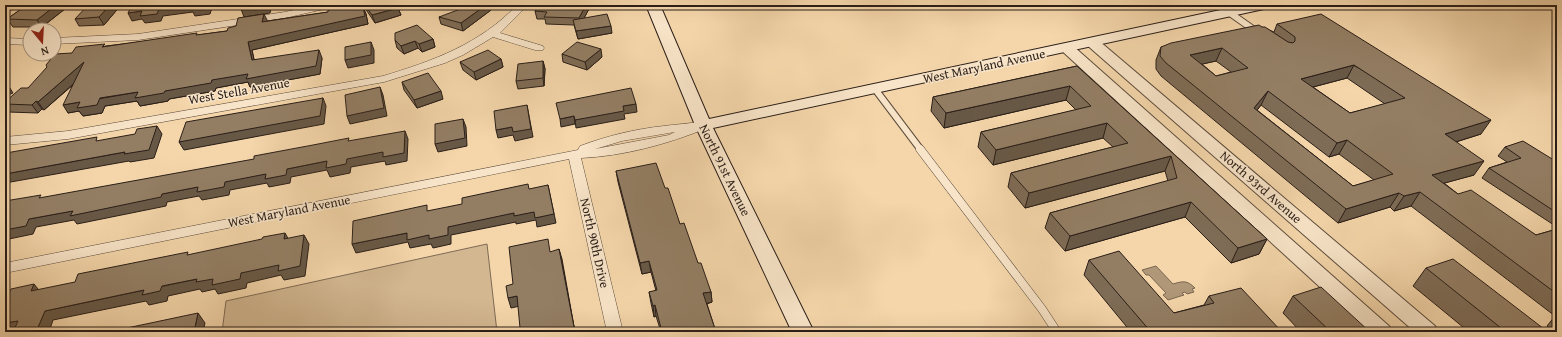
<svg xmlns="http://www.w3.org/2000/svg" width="1562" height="337" font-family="'Gentium Book Plus',serif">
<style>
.green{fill:#d2b791;stroke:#7e6a54}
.water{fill:#af9778;stroke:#7a6752}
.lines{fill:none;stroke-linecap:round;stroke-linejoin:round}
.service-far1-casing{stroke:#5c4c3c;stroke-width:8}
.service-casing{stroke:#5c4c3c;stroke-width:9}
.minor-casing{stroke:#5c4c3c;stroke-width:1}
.tertiary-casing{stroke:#5c4c3c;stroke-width:2}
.secondary-casing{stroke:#2a1e18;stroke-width:2}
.service-far1{stroke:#f8e4c8;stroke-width:6}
.service{stroke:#f8e4c8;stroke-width:8}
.minor{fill:#f8e4c8;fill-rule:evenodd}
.tertiary{fill:#f8e4c8;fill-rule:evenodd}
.secondary{fill:#f8e4c8;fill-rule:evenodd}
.wall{fill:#7e6c56;stroke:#2a1e18;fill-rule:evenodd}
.shaded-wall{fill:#675846;stroke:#2a1e18}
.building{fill:#937e64;stroke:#2a1e18;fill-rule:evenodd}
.labels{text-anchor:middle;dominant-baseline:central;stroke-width:3;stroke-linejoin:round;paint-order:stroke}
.street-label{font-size:13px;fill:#2a1e18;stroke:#f8e4c8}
</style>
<rect width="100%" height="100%" fill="#f4d6aa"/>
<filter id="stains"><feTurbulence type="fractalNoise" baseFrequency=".005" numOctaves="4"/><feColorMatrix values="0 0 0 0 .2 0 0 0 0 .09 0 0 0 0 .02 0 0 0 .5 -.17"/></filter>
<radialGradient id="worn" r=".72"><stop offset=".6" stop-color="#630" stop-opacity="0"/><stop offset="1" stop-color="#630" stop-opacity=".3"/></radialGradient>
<path class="green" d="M487 244 497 332H222L226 301Z"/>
<path class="water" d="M1156 266 1173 284C1183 281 1187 280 1195 288L1192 289 1194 292 1187 294 1185 292 1182 293 1184 295 1168 300 1163 295 1166 293 1149 275H1146L1142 270Z"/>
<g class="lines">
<g class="service-far1-casing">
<path id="service-far1" d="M1230 13 1257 32
M875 89 921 150"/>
</g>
<g class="service-casing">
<path id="service" d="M920 149 1042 309 1057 332"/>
</g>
<g class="minor-casing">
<path id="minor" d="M7 5H19L5 14V6Z
M316 5H334L333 7 285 18 138 40 54 44V38L138 34 285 12Z
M517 5H528L500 33 543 46 544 48 543 50H535L493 37 463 55 445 63 384 82 68 139 5 145V137L68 131 383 76C433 61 480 44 517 5Z
M5 38 30 39V45L5 44Z
M703 121 707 122 709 125 707 128C668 144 624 156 581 158L623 332H607L569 159 5 273V263L578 150 580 146C607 136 635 129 664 126 677 124 690 124 703 121ZM675 132 669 135 595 149 622 141Z"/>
</g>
<g class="tertiary-casing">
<path id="tertiary" d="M1093 39 1098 40 1435 326 1438 332H1415L1088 46 1086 43 1088 40Z
M1067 44 1072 45 1389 326 1392 332H1369L1062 51 1060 48 1062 45Z"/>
</g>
<g class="secondary-casing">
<path id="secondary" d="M646 5H660L709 119 1244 5H1271L1269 8 1264 9 713 128 814 332H792L695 125Z"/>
</g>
<use href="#service-far1" class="service-far1"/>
<use href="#service" class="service"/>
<use href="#minor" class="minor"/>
<use href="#tertiary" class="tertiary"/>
<use href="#secondary" class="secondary"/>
</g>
<path class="wall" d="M27 5H70L42 27H13L7 19Z
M121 5 104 25 79 26 75 19Z
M363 5H396L398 8 401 15 375 23Z
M591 5 584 18 612 33 578 39 574 25 546 24 545 19H537L535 11Z
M363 7 366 14 368 24 252 50 254 60 322 58 320 74 250 87 248 82 216 88 215 91 169 99 168 101 140 106 137 101 105 106 102 113 83 116 79 111 68 113 73 85 44 110 42 109 38 113 8 112 5 108V102L28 88 72 53 106 46 198 35 227 31 267 21Z
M491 10 463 31 441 24 439 17Z
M1277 24 1481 134 1456 142 1474 175 1444 183 1458 194 1536 235 1557 229V332H1555L1547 326 1555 316 1411 206 1394 211 1390 207 1338 223 1161 76 1156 69V60L1161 47 1262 27 1274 32ZM1216 61 1231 72 1216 76 1202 64ZM1347 78 1385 104 1350 113 1313 87ZM1261 105 1329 157 1339 154 1374 180 1353 186 1257 110Z
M433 39 435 47 422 52 418 48 404 54 397 48 395 40Z
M562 54 602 57 587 70 563 62Z
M501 59 503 67 476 80 463 70 460 62Z
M543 61 545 69 544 86 518 89 516 81Z
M1077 66 1267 239 1259 254 1231 263 1185 217 1065 251 1045 228 1050 213 1168 181 1165 171 1025 208 1008 187 1011 173 1113 147 1103 138 993 165 978 147 981 132 1076 110 1066 100 944 128 931 111 933 97Z
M402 82 443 99 417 108 404 90Z
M1505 147 1557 162V227L1482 178 1489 168 1507 162 1498 156Z
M616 171 665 188 680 224 711 292 712 302 707 304 716 332H661L656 316 654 317 651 303 649 292 656 291 651 272 642 274 618 182Z
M1089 260 1174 313 1204 305 1209 296 1282 332H1131L1084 275Z
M1426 268 1548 332H1469L1413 286Z
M1293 296 1370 332H1301L1283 313Z"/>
<path class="shaded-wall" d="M56 5H70L42 27 37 20Z
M110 5H121L104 25 99 17Z
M185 5H213L210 14 195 16 193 12 163 16 161 21 145 23 142 19 132 21 128 13Z
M267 5H272L270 13 244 17 241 9Z
M486 5H489L491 10 463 31 461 23Z
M586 5H591L580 26 579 18Z
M363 7 366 14 368 24 252 50 256 68 252 60 248 42Z
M398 8 401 15 375 23 372 15Z
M264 14 268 22H262Z
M611 26 612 33 578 39 576 31Z
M433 39 435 47 422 52 419 44Z
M415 41 418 48 404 54 401 46Z
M371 42 374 50V63L348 68 345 60Z
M1222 48 1216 61 1185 68 1190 55Z
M601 49 602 57 587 70 585 62Z
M319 50 322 58 320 74 250 87 248 82 216 88 215 91 169 99 168 101 140 106 137 101 105 106 102 113 83 116 79 111 68 113 63 105 138 92 165 91 212 80Z
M501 59 503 67 476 80 474 72Z
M543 61 545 69 544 86 543 78Z
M84 62 89 70 44 110 38 102Z
M1354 65 1347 78 1294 92 1301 79Z
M8 85 13 93 5 96V86Z
M1070 86 1066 100 944 128 946 113Z
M380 87 383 95 387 116 350 124 347 116Z
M441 91 443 99 417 108 414 100Z
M1268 91 1261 105 1248 122 1254 108Z
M323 98 326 106 324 124 184 150 179 142Z
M36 101 42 109 38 113 32 105Z
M636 104 637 112 624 114 625 119 576 128 575 120 623 106Z
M527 105 533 137 515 141 513 135 498 138 496 130 512 127Z
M574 116 575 124 561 127 560 119Z
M463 119 466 127 467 146 438 152 435 144Z
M1491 120 1481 134 1436 148 1445 134Z
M1107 123 1103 138 993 165 996 150Z
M157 126 162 134 154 158 130 162 129 161 5 183V174L125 152Z
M405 131 408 139 407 161 386 165 385 161 351 167 350 173 330 177 327 170 291 177 290 183 269 187 267 183 230 190 229 195 202 200 199 196 167 202 166 206 77 224 74 220 36 227 33 234 9 239 5 234V222L29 219 162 194 327 161 347 159Z
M1347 140 1339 154 1329 157 1337 143Z
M1171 156 1165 171 1025 208 1029 193Z
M1484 161 1474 175 1423 189 1432 175Z
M548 185 556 223 537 227 536 220 516 224V222L451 235V244L433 248 431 244 410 248 408 242 356 253 352 244 407 233 448 227Z
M1420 192 1411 206 1394 211 1404 196Z
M1399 193 1390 207 1338 223 1346 209Z
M1191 202 1185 217 1065 251 1070 236Z
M285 233 290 242 284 239Z
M304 235 309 244 305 276 284 280 281 275 247 283 246 288 218 294 215 289 202 292 200 289 168 296 167 301 149 305 146 301 53 320 49 332H36L45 311 197 279 241 273Z
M1267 239 1259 254 1231 263 1238 248Z
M559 249 562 259 575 332Z
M649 261 651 272 642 274 640 263Z
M34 284 42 294 31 291Z
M711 292 712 302 704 304 703 293Z
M517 296 520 306 511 308 508 298Z
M655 305 656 316 654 317 653 306Z
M198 313 205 323 203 332H194Z
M18 321 19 332H5V323Z"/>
<path class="building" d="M27 5H56L37 20 7 19Z
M88 5H110L99 17 75 19Z
M132 5H185L159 9 157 14 140 16 142 11 128 13Z
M193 5H207L206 7 191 9Z
M242 5H267L241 9Z
M365 5H396L398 8 372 15Z
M471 5H486L461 23 439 17Z
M539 5H586L579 18 544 17 547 12 535 11Z
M346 6 347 9 363 7 365 16 248 42 252 60 319 50 316 66 246 79 248 74 212 80 211 83 165 91 164 93 135 98 138 92 100 98 97 105 77 108 80 102 63 105 84 62 38 102 36 101 32 105 5 104V102L21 88H28L47 67 46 65 55 54 72 53 76 47 105 44 102 47 197 33 196 35 227 31 228 28 236 26 238 18 264 14 262 22 328 12V10Z
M607 14 611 26 576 31 573 20Z
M1321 14 1491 120 1445 134 1484 161 1432 175 1458 194 1471 190 1536 235 1557 229V294L1420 192 1404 196 1399 193 1346 209 1166 63 1160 56 1161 47 1171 43 1259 25 1262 27H1265L1288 42 1293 43 1295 41V37L1277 24ZM1222 48 1248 68 1216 76 1190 55ZM1354 65 1405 98 1350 113 1301 79ZM1268 91 1337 143 1347 140 1393 174 1353 186 1254 108Z
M417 25 433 39 419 44 415 41 401 46 395 40V33Z
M371 42V55L345 60V47Z
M577 42 601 49 585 62 562 54Z
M488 50 501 59 474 72 460 62Z
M543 61V78L516 81 518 64Z
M1077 66 1267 239 1238 248 1191 202 1070 236 1050 213 1177 178 1171 156 1029 193 1011 173 1128 143 1107 123 996 150 981 132 1091 106 1070 86 946 113 933 97Z
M428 73 441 91 414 100 402 82Z
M380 87 384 108 347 116 345 95Z
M631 88 636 104 623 106 624 111 575 120 574 116 560 119 556 103Z
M323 98 320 116 179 142 186 122Z
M527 105 531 129 513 132 512 127 496 130 494 111Z
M463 119 465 138 435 144V124Z
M157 126 149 150 124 154 125 152 5 174V155L6 153 97 137 96 141 135 134 137 129Z
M405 131 404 153 383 157V152L347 159 346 164 326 168 327 161 287 169 286 175 265 179 266 174 225 182 224 187 197 192 198 187 162 194 161 197 70 216 73 211 29 219 26 226 5 230V224L6 222H5V201L41 195 39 198 254 159V156L313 145 349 138 348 141Z
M1523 141 1557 162V213L1489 168 1521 158 1505 147Z
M656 163 665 188H668L680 224 684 223 698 263H701L711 292 703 293 716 332H662L655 305 653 306 649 292 657 290 649 261 640 263 616 171Z
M528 184 529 189 548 185 554 214 535 218 534 212 514 216V213L448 227V235L429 239V235L407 240V233L352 244 353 221 427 205V211L462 204V198Z
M285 233 284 239 304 235 300 266 278 271 279 265 241 273 240 279 212 285 213 279 196 282 197 279 162 286 160 291 142 295 144 290 45 311 36 332H13L18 321 5 323V296L8 295 11 289 34 284 31 291 75 282 78 274 188 252 187 255 262 239 263 237Z
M548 239 550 252 559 249 575 332H511L510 330 520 328 517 296 508 298 506 286 513 284 509 247Z
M1119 251 1174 313 1214 303 1209 296 1241 288 1282 332H1151L1089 260Z
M1453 259 1548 332H1506L1426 268Z
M1321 287 1370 332H1331L1293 296Z
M198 313 194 332H108Z"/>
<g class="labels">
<g class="street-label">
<text transform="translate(984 66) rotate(-12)">West Maryland Avenue</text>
<text transform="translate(239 91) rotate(-10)">West Stella Avenue</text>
<text transform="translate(725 170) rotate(64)">North 91st Avenue</text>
<text transform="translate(1261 187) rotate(41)">North 93rd Avenue</text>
<text transform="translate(289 211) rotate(-11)">West Maryland Avenue</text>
<text transform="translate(595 243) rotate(77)">North 90th Drive</text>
</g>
</g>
<rect width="1562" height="337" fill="none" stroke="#f4d6aa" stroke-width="20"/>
<rect x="6" y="6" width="1550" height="325" fill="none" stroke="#2a1e18" stroke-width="2"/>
<rect x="10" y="10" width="1542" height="317" fill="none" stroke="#2a1e18"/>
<g transform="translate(42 42) rotate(162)"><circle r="19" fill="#f8e4c8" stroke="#a69582"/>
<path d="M0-3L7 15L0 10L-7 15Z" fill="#8f2418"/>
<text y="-6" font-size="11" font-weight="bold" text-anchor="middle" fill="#2a1e18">N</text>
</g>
<rect width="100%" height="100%" filter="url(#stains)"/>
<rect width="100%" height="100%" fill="url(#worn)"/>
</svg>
